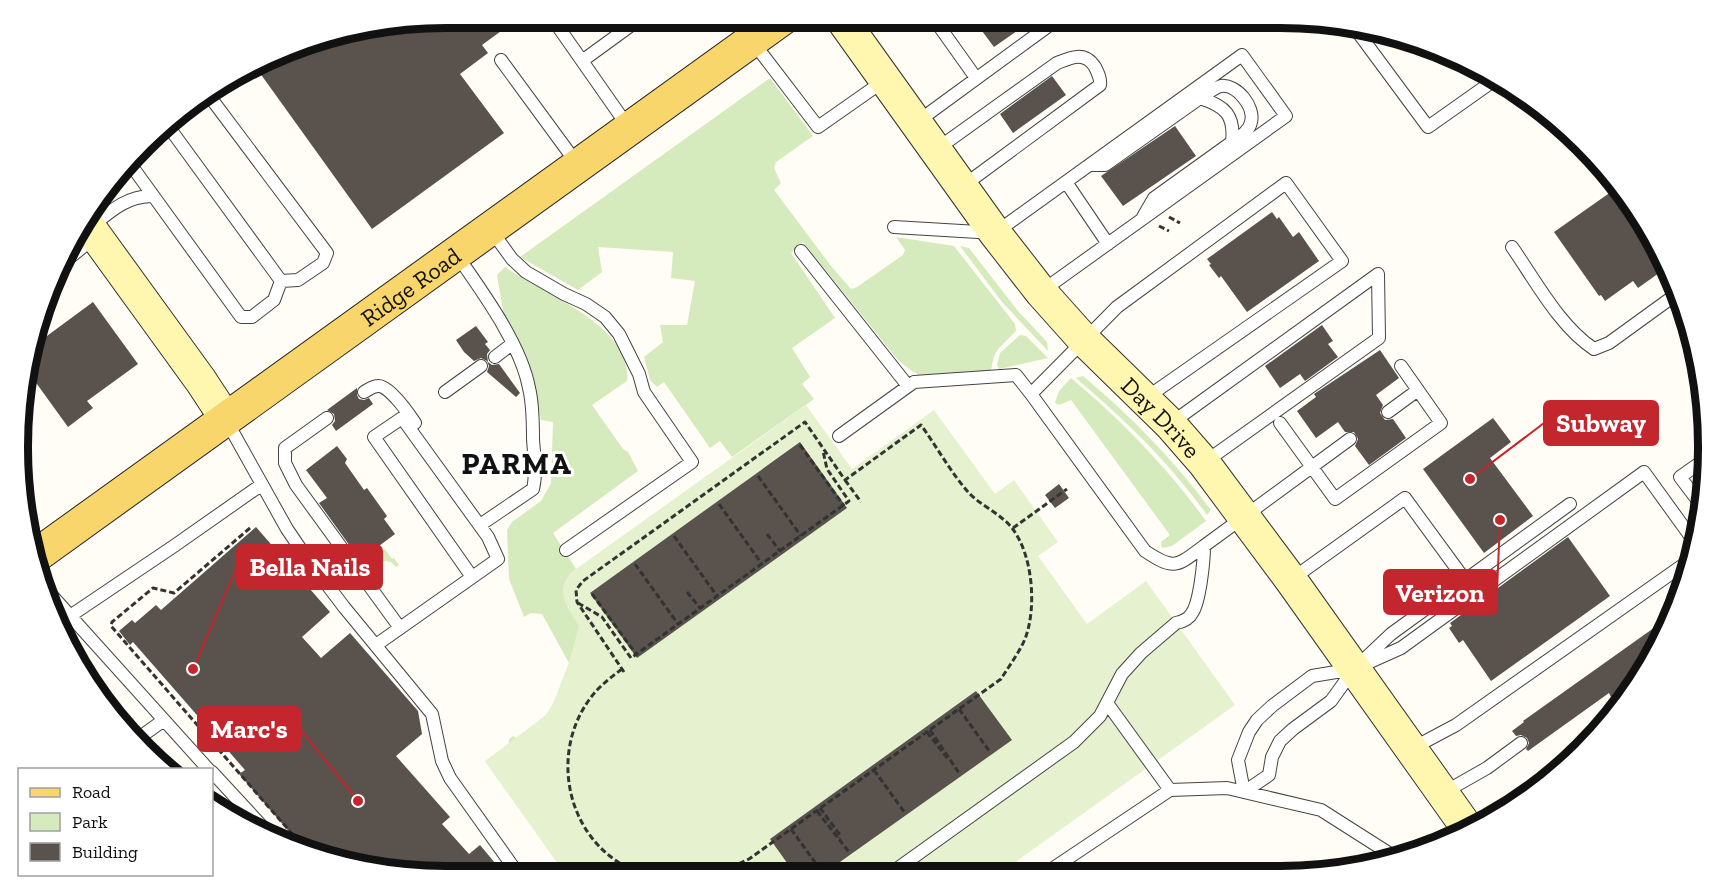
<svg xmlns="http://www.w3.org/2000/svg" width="1726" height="894" font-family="'Zilla Slab',serif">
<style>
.green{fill:#d5ebbd}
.pitch{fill:#e6f2cf}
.building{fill:#5a524d}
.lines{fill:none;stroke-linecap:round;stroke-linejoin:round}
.lane-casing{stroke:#444;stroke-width:14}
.secondary-casing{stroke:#333;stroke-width:34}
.primary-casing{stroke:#222;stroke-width:35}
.path{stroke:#333;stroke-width:3;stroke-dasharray:6 3;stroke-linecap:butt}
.lane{stroke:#fff;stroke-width:12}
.secondary{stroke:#fff6b0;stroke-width:32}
.primary{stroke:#f9d66b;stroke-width:33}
.labels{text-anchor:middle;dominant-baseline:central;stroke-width:6;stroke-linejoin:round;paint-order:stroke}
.street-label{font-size:24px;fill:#111;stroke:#fff}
.district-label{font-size:30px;font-weight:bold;letter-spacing:1.5px;fill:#111;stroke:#fff}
.rim{fill:none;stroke:#111;stroke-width:8}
.leader{fill:none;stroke:#c4262e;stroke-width:2}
.callout-dot{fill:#c4262e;stroke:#fff;stroke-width:2}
.callout{fill:#c4262e;stroke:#c4262e;stroke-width:2}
.callout-label{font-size:26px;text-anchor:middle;font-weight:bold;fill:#fff}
</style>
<rect width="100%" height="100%" fill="#fffdf5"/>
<path class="green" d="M770 78 813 136 776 162 774 168 781 183 774 190 831 266 851 289 857 287 903 255 905 250 896 237 954 246 1015 324 1016 331 998 349 994 356 991 370C949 379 933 391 898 360L803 242 791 253 835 318 792 348 810 377 802 384 814 399 732 457 720 441 710 448 664 382 657 387 650 380 644 357 663 342 660 325H687L695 281 671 278 673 252 598 247 602 272 578 290 520 257Z
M960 246 969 248 1018 311 1047 342 1048 351 1002 302Z
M505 267C541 293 634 326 627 381L592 405 623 449 628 452 638 471 553 533 576 569 568 577 585 627 566 875 485 761 500 759 508 751 509 739 513 736 518 739 546 715 552 707 569 663 542 614 531 613 524 617 509 579 507 530 512 522 541 501 551 483 553 422 541 420 533 381 504 316 497 275Z
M1020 335 1026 336 1048 358 999 369 997 365 1000 353Z
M1083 376C1131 416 1173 459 1211 510L1207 515C1167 460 1127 422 1076 378Z
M1071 378C1122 421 1167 467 1206 521L1172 546 1162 548 1161 542 1170 535 1071 400 1059 405 1055 403 1059 391Z
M385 549 392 559 394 558 399 565 396 567 391 562 384 561 375 572 368 562Z"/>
<path class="pitch" d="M806 405 852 469 934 410 995 494 1014 480 1058 542 1038 556 1087 624 1146 581 1235 705 1000 873 566 875 485 761 546 715C563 689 571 656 579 626 566 605 552 588 576 569Z"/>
<path class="building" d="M447 18H519L482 45 488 53 460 74 504 133 372 229 257 69 309 41Z
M973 19H1034L994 47Z
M1052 76 1066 95 1013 133 1000 114Z
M1175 126 1196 156 1123 206 1101 176Z
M1618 187 1651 233 1666 268 1638 288 1633 281 1605 301 1601 295 1599 296 1554 232Z
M1272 212 1277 219 1279 217 1293 237 1299 232 1319 261 1247 312 1221 276 1219 278 1209 265 1211 264 1207 259Z
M93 302 138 364 87 401 93 408 68 427 29 373 32 347Z
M1322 325 1333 341 1328 344 1338 357 1305 381 1300 374 1280 388 1265 366Z
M476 326 488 342 485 344 490 350 487 354 488 362 492 365 499 364 520 393 516 397 487 372 489 366 487 361 481 358 474 361 464 352 456 340Z
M1380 350 1399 378 1376 395 1383 405 1380 413 1385 420 1393 419 1406 438 1369 465 1355 446 1358 439 1354 432H1345L1338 422 1316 438 1297 411 1316 397 1314 394Z
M357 388V395L359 399 364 400 369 398 373 404 336 431 332 425 335 421 334 414 327 410Z
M1493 418 1511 442 1490 458 1533 516 1484 553 1423 469Z
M800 442 847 508 637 658 590 593Z
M337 446 347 459 345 463 364 490 367 488 387 516 384 519 395 534 367 555 362 548 355 553 319 503 327 498 306 470Z
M1059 484 1069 498 1055 508 1045 495Z
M256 527 330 612 302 637 321 658 350 633 418 711 422 734 396 756 450 817 442 824 469 854 480 845 505 875H419L336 861 305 850 239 774 245 770 133 642 130 645 119 631 132 620 135 623 156 605 161 610Z
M1568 537 1610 596 1491 681 1463 640 1459 643 1449 628 1452 626 1450 623Z
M1672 615 1664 637 1635 680 1611 697 1609 693 1528 751 1526 749 1529 743 1527 738 1521 735 1516 736 1512 731 1524 722 1523 721Z
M976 691 1012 740 823 874H795L770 839Z"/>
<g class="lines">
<g class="lane-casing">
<path id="lane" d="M552 18 629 128
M934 19 976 78
M1102 19 1104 21 1108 19
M1354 27 1428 127 1496 79
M1364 40 1376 30
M753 42 818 127 885 80
M501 60 578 165
M582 61 641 18
M204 97H210L327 253 323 263 298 280 281 281
M1200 98C1207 94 1213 88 1221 86 1237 84 1255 107 1251 122 1249 132 1239 137 1232 142
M917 122 1047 27V19
M937 149 1057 63C1072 57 1085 51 1095 67 1098 73 1101 79 1100 85L963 186
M131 165 241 317H252L274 300 281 281 168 126
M1090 165H1105L1200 98C1225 106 1235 115 1232 142L1154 198 1143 217
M1066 182 1108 244
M91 227C111 211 125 197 151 196
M894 227 995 233 1242 55 1286 116 1042 291
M491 230 512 259 526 272 564 294 586 304 605 317 619 334 639 374 644 392 692 462 566 550
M1512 247C1535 280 1560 327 1594 349L1609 343 1678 293
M801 251 908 386
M456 254C481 290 521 344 529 388 533 404 533 422 533 439 534 455 537 473 533 489L480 525
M68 259 95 237
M495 357 512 344
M364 392C368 390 373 386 378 386 389 385 409 414 415 423
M445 392 481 366
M1146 398 1342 261 1286 183 1117 307 1031 394 1145 551C1175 571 1177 566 1204 546
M1388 412 1418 390
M327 418 285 448V463L296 485 400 628
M226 420 287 529 306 557 344 607 432 714 442 761 450 778 519 875
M1280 423 1335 499 1441 423 1401 366
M1170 424 1378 274
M839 436 914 382 1016 375 1031 394
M1205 462 1379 338 1378 274
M1570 504 1391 634 1354 669 1331 701 1293 729 1280 741 1272 757 1269 775 1244 792 1238 760 1249 732 1257 720 1272 706 1312 676 1354 669 1401 648 1644 472 1696 544
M1702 506 1680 477 1707 458
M1292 579 1405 498 1465 580
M46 589 209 770
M70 616 174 546 261 485
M376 645C417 616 457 588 498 559L488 537 402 418 374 437 472 577
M1107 703 1170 790
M136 740 164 720
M1411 749 1456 725 1693 558
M212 772 272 837
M1443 793 1487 768 1521 743
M1046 873 1170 790 1227 788 1321 810 1387 852 1391 857
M890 874 1074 742 1100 716 1122 674 1141 653 1176 623C1181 622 1189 619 1192 613 1200 602 1204 560 1204 546L1350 439"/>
</g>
<g class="secondary-casing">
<g id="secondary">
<path id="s1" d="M841 18 995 233 1041 292 1083 339 1170 424 1204 463 1291 580 1468 829"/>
<path d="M85 221 201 381 226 419"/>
</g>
</g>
<g class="primary-casing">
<g id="primary">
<path id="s2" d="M37 555 783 18"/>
</g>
</g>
<path class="path" d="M1169 217 1180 223
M1159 226 1169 231
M800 445 844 506
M758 476 801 536
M845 480 861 502
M719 504 762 564
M250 528 174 593 153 588 112 622 111 626 307 851
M1013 528 1067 489
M767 534 780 551
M674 536 717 596
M635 564 678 624
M687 592 700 608
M592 594 636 654
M578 603 602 617 631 658 849 501 827 469 823 451
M622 669C610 678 598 687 589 700 553 750 564 824 615 860 623 866 634 870 643 874
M624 672 577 602 576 590 583 581 805 422 845 480 921 425C937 447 951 473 969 493 980 505 1001 514 1012 528 1033 555 1037 608 1025 639 1019 653 1009 666 1001 679L749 859 717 874
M959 709 990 752
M930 730 959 773
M927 732 948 759
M874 770 905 813
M820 808 840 835 839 838
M817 811 849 852
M791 829 822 872"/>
<use href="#lane" class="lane"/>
<use href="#secondary" class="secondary"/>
<use href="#primary" class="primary"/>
</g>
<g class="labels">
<g class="street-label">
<text stroke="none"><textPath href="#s2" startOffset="460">Ridge Road</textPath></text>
<text stroke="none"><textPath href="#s1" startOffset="513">Day Drive</textPath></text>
</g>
<g class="district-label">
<text x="517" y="464">PARMA</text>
</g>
</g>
<path d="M0 0H1726V894H0ZM446 28H1280A418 418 0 0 1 1698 446V448A418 418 0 0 1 1280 866H446A418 418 0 0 1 28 448V446A418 418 0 0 1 446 28Z" fill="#fff" fill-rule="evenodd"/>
<path class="rim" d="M446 28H1280A418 418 0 0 1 1698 446V448A418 418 0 0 1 1280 866H446A418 418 0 0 1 28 448V446A418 418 0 0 1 446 28Z"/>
<path class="leader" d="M1470 479L1544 423M193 669L237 567M1500 520L1497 592M358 801L300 729"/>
<g class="callout-dot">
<circle cx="1470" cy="479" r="6"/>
<circle cx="193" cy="669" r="6"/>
<circle cx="1500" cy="520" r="6"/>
<circle cx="358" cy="801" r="6"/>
</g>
<g class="callout">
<rect x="1544" y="401" width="114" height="44" rx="6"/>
<rect x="237" y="545" width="145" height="44" rx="6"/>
<rect x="1384" y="570" width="113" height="44" rx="6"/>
<rect x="198" y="707" width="102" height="44" rx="6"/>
</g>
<g class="callout-label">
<text x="1601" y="432">Subway</text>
<text x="310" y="576">Bella Nails</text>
<text x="1440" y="602">Verizon</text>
<text x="249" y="738">Marc's</text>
</g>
<rect x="18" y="768" width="195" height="108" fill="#ffffff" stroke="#a0a0a0" stroke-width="1.5"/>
<rect x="30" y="788" width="30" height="9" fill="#f9d66b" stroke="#a0a0a0" stroke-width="1.5"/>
<text x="72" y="798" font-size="18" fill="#111111">Road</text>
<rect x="30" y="813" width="30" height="18" fill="#d5ebbd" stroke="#a0a0a0" stroke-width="1.5"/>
<text x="72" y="828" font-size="18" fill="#111111">Park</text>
<rect x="30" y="843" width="30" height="18" fill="#5a524d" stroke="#a0a0a0" stroke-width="1.5"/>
<text x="72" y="858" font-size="18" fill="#111111">Building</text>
</svg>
